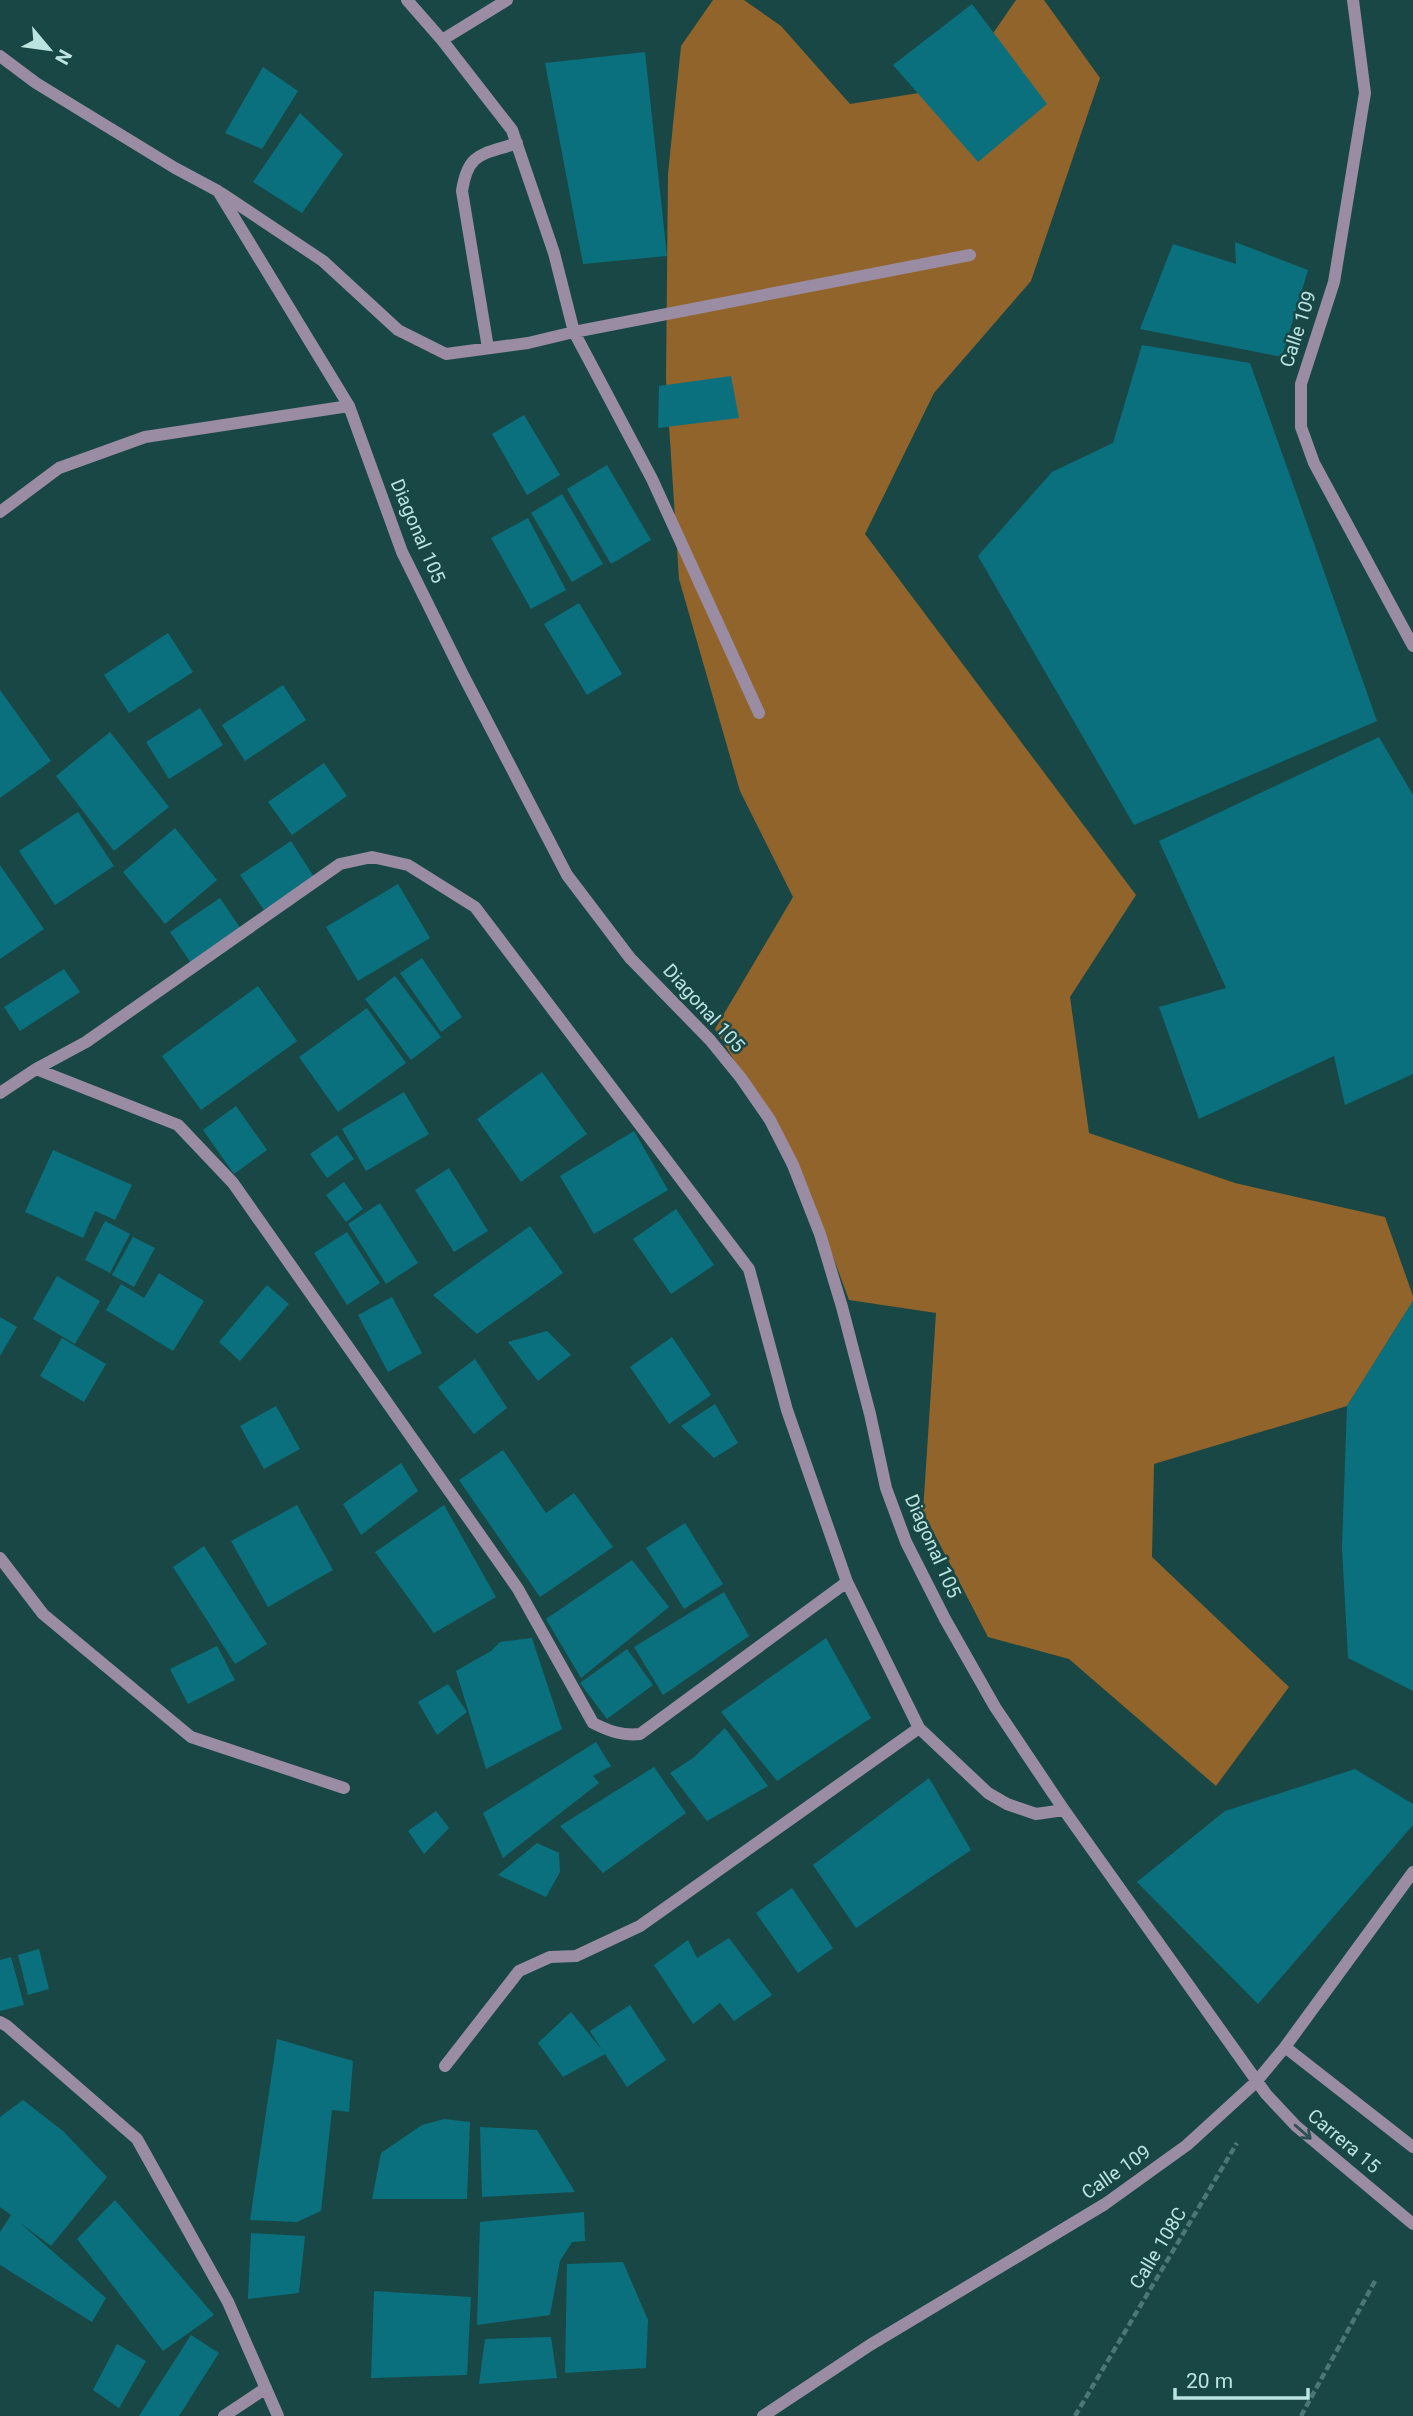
<svg xmlns="http://www.w3.org/2000/svg" width="1413" height="2416" font-family="Roboto,sans-serif">
<style>
.forest{fill:#91642b}
.building{fill:#0b707e}
.lines{fill:none;stroke-linecap:round;stroke-linejoin:round}
.path{stroke:#4b7774;stroke-width:4.5;stroke-dasharray:7 3.5;stroke-linecap:butt}
.minor{stroke:#998ca3;stroke-width:12}
.oneway{stroke:#2c5153}
.labels{text-anchor:middle;dominant-baseline:central;stroke-width:5;stroke-linejoin:round;paint-order:stroke}
.street-label{font-size:19px;fill:#bbe3e0;stroke:#194745}
</style>
<rect width="100%" height="100%" fill="#194745"/>
<path class="forest" d="M713 0H744L781 26 850 104 956 87 1016 0H1044L1100 78 1031 281 934 393 865 534 1136 895 1070 997 1089 1133 1235 1183 1385 1217 1413 1296V1301L1347 1406 1154 1464 1152 1557 1289 1687 1216 1786 1069 1659 988 1637 923 1512 936 1313 849 1300 801 1170 715 1029 793 897 740 791 679 579 666 379 668 174 681 46Z"/>
<path class="building" d="M972 4 1047 104 978 162 893 65Z
M645 52 667 256 583 264 545 63Z
M263 67 298 91 262 149 225 133Z
M300 113 343 154 302 213 253 182Z
M1235 242 1308 270 1282 357 1140 329 1173 244 1236 264Z
M1142 345 1250 363 1377 721 1134 825 978 556 1052 472 1113 443Z
M731 376 739 418 658 428 659 386Z
M524 415 560 475 527 495 492 434Z
M607 465 651 540 611 564 567 489Z
M562 494 603 564 572 582 531 513Z
M528 518 566 590 531 609 491 538Z
M579 603 622 674 587 695 544 624Z
M168 633 193 672 129 713 104 675Z
M283 685 306 720 245 761 222 725Z
M0 690 51 761 0 798Z
M200 708 223 745 169 779 146 742Z
M110 732 169 807 114 851 56 776Z
M1379 737 1413 795V1074L1345 1105 1334 1056 1199 1119 1159 1007 1226 988 1159 841Z
M324 763 347 796 292 835 268 802Z
M78 812 114 866 55 905 19 851Z
M175 828 217 880 165 924 123 872Z
M291 841 314 877 264 910 240 875Z
M0 865 44 929 0 959Z
M398 884 430 938 358 981 326 927Z
M220 898 243 932 193 966 170 932Z
M422 958 462 1017 441 1032 400 973Z
M64 969 80 992 20 1031 4 1007Z
M395 976 441 1037 411 1060 365 999Z
M258 986 297 1041 201 1110 162 1056Z
M367 1008 406 1063 338 1112 299 1057Z
M542 1072 587 1134 521 1182 477 1119Z
M404 1092 429 1134 366 1171 342 1129Z
M236 1106 267 1150 234 1174 203 1130Z
M634 1131 668 1190 594 1234 560 1176Z
M337 1135 354 1159 327 1178 310 1154Z
M53 1150 132 1185 115 1220 95 1211 83 1238 25 1212Z
M449 1168 488 1231 454 1252 415 1190Z
M344 1182 363 1209 346 1222 326 1195Z
M380 1203 418 1263 386 1284 348 1224Z
M676 1209 714 1265 671 1294 633 1239Z
M105 1221 130 1234 110 1273 85 1260Z
M530 1226 563 1273 477 1334 433 1295Z
M347 1232 380 1283 347 1305 314 1253Z
M133 1237 155 1248 134 1287 112 1275Z
M159 1273 204 1301 173 1351 106 1310 121 1284 144 1298Z
M57 1276 100 1301 75 1344 33 1319Z
M267 1285 289 1304 240 1361 219 1342Z
M392 1297 422 1353 388 1372 358 1315Z
M1413 1301V1691L1348 1658 1342 1547 1347 1406Z
M0 1317 17 1327 0 1356Z
M547 1331 571 1355 538 1381 508 1342Z
M672 1337 711 1395 669 1424 630 1367Z
M62 1338 106 1364 84 1402 40 1376Z
M475 1359 507 1408 474 1434 438 1387Z
M715 1404 738 1443 714 1458 681 1426Z
M276 1406 300 1449 264 1469 240 1426Z
M503 1450 546 1513 574 1493 613 1547 540 1597 459 1480Z
M401 1463 418 1491 361 1535 343 1504Z
M297 1505 333 1570 268 1607 231 1541Z
M444 1505 496 1597 434 1633 375 1552Z
M685 1523 723 1584 684 1609 646 1548Z
M204 1546 267 1644 235 1664 173 1567Z
M632 1560 669 1607 581 1678 546 1619Z
M724 1592 749 1636 663 1695 634 1647Z
M532 1638 562 1729 486 1769 456 1671 491 1651 500 1642Z
M826 1638 871 1718 777 1781 721 1712Z
M217 1646 235 1680 188 1704 170 1669Z
M627 1649 653 1685 607 1719 580 1683Z
M448 1684 467 1712 437 1735 418 1702Z
M725 1728 768 1786 707 1821 670 1773 693 1758Z
M596 1742 611 1766 593 1776 599 1783 503 1858 483 1813Z
M654 1767 686 1813 603 1873 560 1826Z
M1355 1769 1413 1804V1825L1258 2004 1137 1882 1225 1811Z
M929 1778 971 1850 856 1928 813 1865Z
M436 1811 449 1828 424 1854 408 1831Z
M537 1843 559 1853 560 1872 546 1897 498 1875Z
M792 1888 833 1948 798 1973 756 1913Z
M729 1938 772 1995 734 2021 720 2003 693 2024 654 1965 688 1940 697 1958Z
M39 1949 49 1989 28 1995 18 1955Z
M11 1957 24 2005 0 2011V1960Z
M630 2005 666 2060 627 2087 605 2054 563 2077 538 2043 571 2012 602 2050 590 2031Z
M277 2039 353 2061 349 2112 332 2110 321 2211 297 2222 250 2220Z
M23 2100 63 2131 107 2177 51 2246 19 2222 106 2298 92 2322 0 2265V2232L11 2215 0 2207V2117Z
M444 2119 470 2122 467 2199H372L381 2153 422 2125Z
M480 2127 537 2130 575 2192 482 2197Z
M115 2200 214 2315 163 2351 77 2239Z
M584 2212 585 2241 572 2242 560 2261 550 2315 477 2325 480 2222Z
M251 2233 305 2236 299 2293 248 2299Z
M623 2262 648 2320 646 2368 565 2373 567 2264Z
M374 2291 471 2297 467 2375 371 2378Z
M191 2335 219 2353 179 2416H139Z
M551 2337 557 2378 479 2384 485 2339Z
M117 2344 146 2361 119 2408 93 2390Z"/>
<g class="lines">
<path class="path" d="M1075 2416 1237 2143
M1301 2416 1375 2281"/>
<path class="minor" d="M1353 0 1365 93 1334 282 1301 384V427L1314 463 1413 646
M442 40 507 0
M0 56 36 83 175 168 218 191 349 406 402 552 462 673 567 875 630 958 710 1040 741 1078 770 1120 793 1165 820 1234 842 1307 870 1414 886 1488 906 1542 945 1619 995 1707 1064 1810 1266 2094 1296 2126 1413 2224
M221 193 323 261 398 330 446 354 528 343 574 332 554 253 512 130 442 40 407 0
M488 348 462 191C468 151 483 155 517 143
M0 512 59 468 145 437 349 406
M759 713 652 479 574 332 970 255
M36 1069 178 1125 233 1183 518 1589 593 1723C609 1731 622 1736 640 1734L847 1582
M0 1093 36 1069 86 1042 340 864 372 857 408 865 475 907 749 1269 787 1410 847 1582 919 1728 988 1793 1007 1804 1036 1814 1064 1810
M0 1558 43 1614 191 1737 344 1788
M0 2022 7 2026 137 2139 228 2302 278 2416
M1285 2047 1413 2147
M445 2066 519 1971 550 1957 576 1956 640 1926 919 1728
M224 2416 266 2388
M763 2416 870 2345 1105 2204 1187 2145 1256 2082 1285 2047 1413 1872"/>
</g>
<defs><path id="oneway-shaft" d="M-6 0H5M1.5-3L5.5 0L1.5 3" fill="none" stroke-width="1.6" stroke-linecap="round" stroke-linejoin="round" transform="scale(1.75)"/></defs>
<use class="oneway" href="#oneway-shaft" transform="translate(1303 2132) rotate(41)"/>
<g class="labels">
<g class="street-label">
<text transform="translate(1298 329) rotate(-72)">Calle 109</text>
<text transform="translate(418 531) rotate(67)">Diagonal 105</text>
<text transform="translate(704 1008) rotate(48)">Diagonal 105</text>
<text transform="translate(933 1546) rotate(66)">Diagonal 105</text>
<text transform="translate(1344 2141) rotate(40)">Carrera 15</text>
<text transform="translate(1116 2172) rotate(-35)">Calle 109</text>
<text transform="translate(1158 2248) rotate(-59)">Calle 108C</text>
</g>
</g>
<g transform="translate(49 49) rotate(119)" stroke="#194745" stroke-width="5" paint-order="stroke">
<path d="M0-5L12 26L0 18L-12 26Z" fill="#bbe3e0"/>
<text y="-10" font-size="19" font-weight="bold" text-anchor="middle" fill="#bbe3e0">N</text>
</g>
<path d="M1175 2388v10h133v-10" fill="none" stroke="#bbe3e0" stroke-width="3.5"/>
<text x="1186" y="2388" font-size="21" fill="#bbe3e0" stroke="#194745" stroke-width="5" paint-order="stroke">20 m</text>
</svg>
